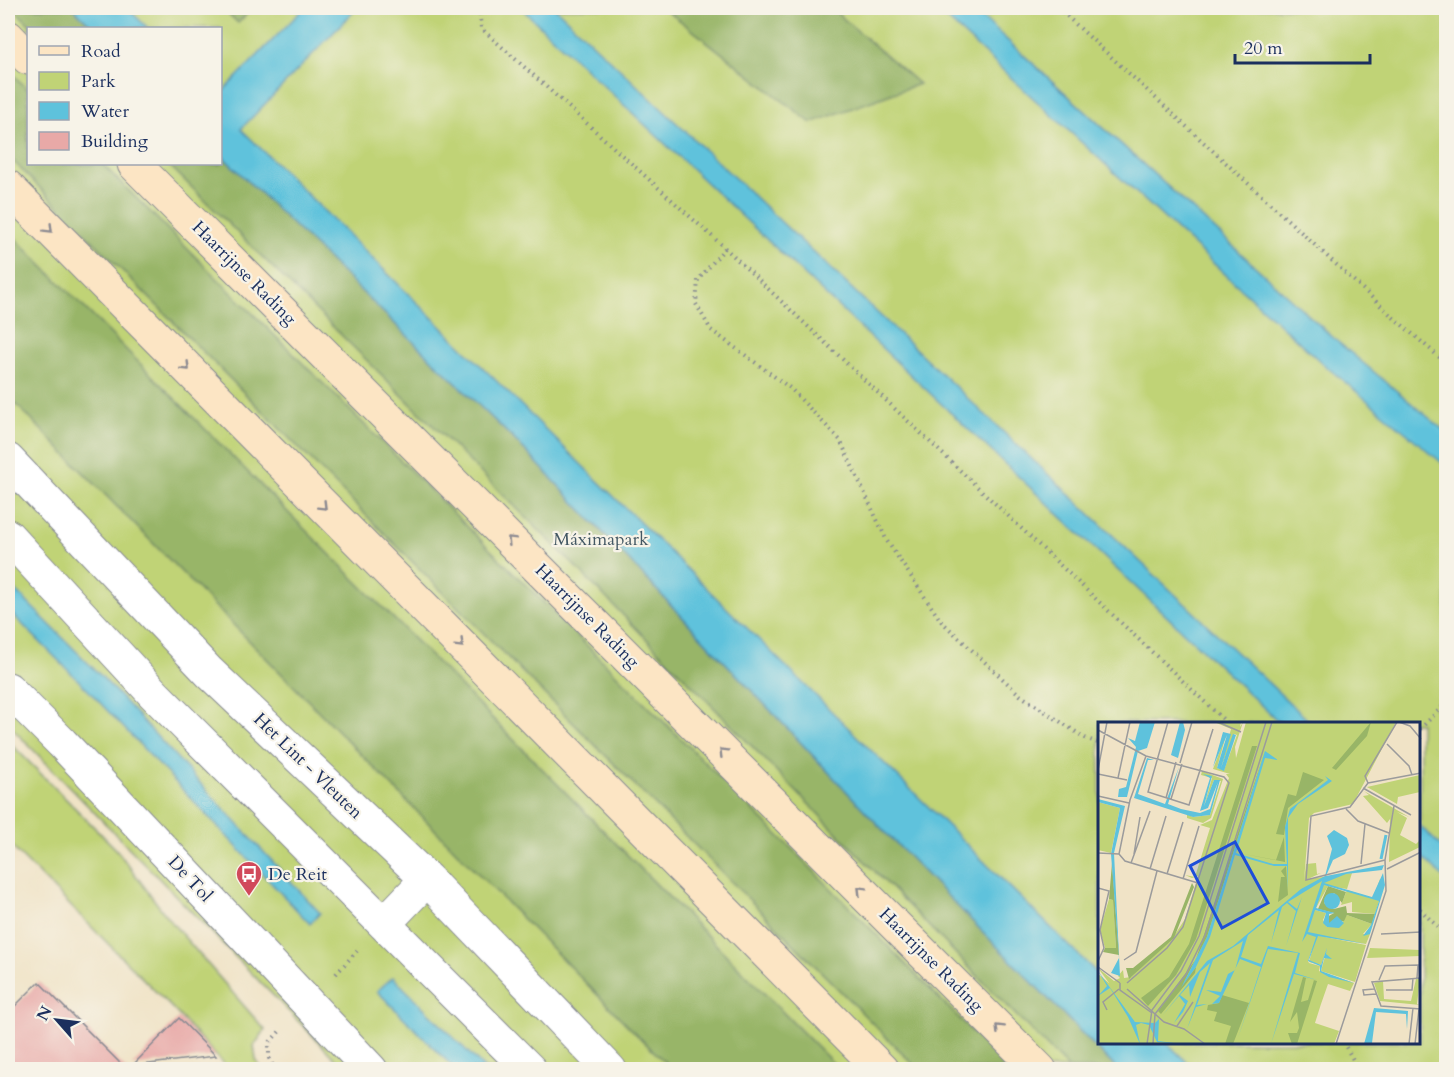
<svg xmlns="http://www.w3.org/2000/svg" width="1454" height="1077" font-family="Cardo,serif">
<style>
.green{fill:#c0d376;stroke:#6e816a;stroke-width:1.5;fill-rule:evenodd}
.forest{fill:#98b567;stroke:#5a7262;stroke-width:1.5}
.water{fill:#5ec2dc;stroke:#3c789d;stroke-width:1.5}
.building{fill:#e8a9a7}
.lines{fill:none;stroke-linecap:round;stroke-linejoin:round}
.pedestrian-casing{stroke:#868992;stroke-width:35}
.tertiary-casing{stroke:#868992;stroke-width:35}
.secondary-casing{stroke:#868992;stroke-width:35}
.path{stroke:#868992;stroke-width:4;stroke-dasharray:1.5 4.5;stroke-linecap:butt}
.pedestrian{stroke:#fff;stroke-width:33}
.tertiary{stroke:#fff;stroke-width:33}
.secondary{stroke:#fce5c4;stroke-width:33}
.oneway{stroke:#8c8a91}
.labels{text-anchor:middle;dominant-baseline:central;stroke-width:4.5;stroke-linejoin:round;paint-order:stroke}
.street-label{font-size:18px;fill:#1b2f5e;stroke:#f7f3e8}
.park-label{font-size:18px;fill:#445864;stroke:#f7f3e8}
.poi-label{font-size:18px;fill:#1b2f5e;stroke:#f7f3e8;text-anchor:start}
.inset-river{fill:none;stroke:#5ec2dc;stroke-width:3}
.inset-road{fill:none;stroke:#9b9b9c;stroke-width:1.5}
.view{fill:#1d4ed8;fill-opacity:0.15;stroke:#1d4ed8;stroke-width:3}
.inset-edge{fill:none;stroke:#1b2f5e;stroke-width:3}
</style>
<rect width="100%" height="100%" fill="#f7f3e8"/>
<filter id="ink" filterUnits="userSpaceOnUse"><feTurbulence type="fractalNoise" baseFrequency=".0167" numOctaves="2"/><feDisplacementMap in="SourceGraphic" scale="12" xChannelSelector="R" yChannelSelector="G"/><feConvolveMatrix kernelMatrix="1 2 1 2 8 2 1 2 1" color-interpolation-filters="sRGB"/></filter>
<filter id="wash" filterUnits="userSpaceOnUse"><feTurbulence type="fractalNoise" baseFrequency=".008" numOctaves="4" result="noise"/><feDisplacementMap in="SourceGraphic" scale="24" xChannelSelector="R" yChannelSelector="G"/><feGaussianBlur stdDeviation="1.35" result="paint"/><feColorMatrix in="noise" values="0 0 0 0 0 0 0 0 0 0 0 0 0 0 0 0 0 1.4 0 .05"/><feComposite in="paint" operator="in"/></filter>
<g filter="url(#wash)">
<rect width="100%" height="100%" fill="#f0e3c6"/>
<path class="green" d="M8 8H1446V1069H345L8 724ZM28 28H220V164H28ZM1100 723H1420V1042H1100Z
M8 741 116 849 167 917 265 1030 254 1046 256 1060 262 1069H228L174 1010 8 843Z"/>
<path class="forest" d="M13 8H73L94 28H33Z
M222 8H253L238 23Z
M664 8H831L919 84 811 123Z
M8 69 28 90V164H102L798 855 1009 1069H918L8 156Z
M221 155 524 449 885 832 1117 1069H1069L562 553 168 164H220Z
M8 231 414 639 839 1069H672L638 1036 268 660 8 396Z"/>
<path class="water" d="M73 8H127L148 28H94Z
M304 8H357L241 129 1100 976V1042L1167 1043 1194 1069H1117L885 832 524 449 221 155V93Z
M521 8H555L1311 723H1280Z
M935 8H972L1338 342 1446 432V466L1322 363Z
M8 583 103 678 320 913 310 924 87 689 8 610Z
M1420 826 1446 851V880L1420 855Z
M393 977 485 1069H455L377 991Z"/>
<g id="blocks">
<path class="building" d="M39 982 127 1070H8V1013Z
M179 1018 216 1056 132 1066Z"/>
</g>
</g>
<g filter="url(#ink)">
<use href="#blocks" fill-opacity="0" stroke="#868992" stroke-width="1.5"/>
<g class="lines">
<g class="pedestrian-casing">
<path id="pedestrian" d="M8 460 209 672 427 879 610 1070
M8 536 153 693 530 1070
M384 924 427 879"/>
</g>
<g class="tertiary-casing">
<path id="tertiary" d="M8 689 62 743 371 1070"/>
</g>
<g class="secondary-casing">
<path id="secondary" d="M8 37 28 58
M134 164 1040 1070
M8 187 882 1070"/>
</g>
<path class="path" d="M479 8 481 28 725 248 1227 723
M1058 8 1393 317 1446 363
M725 248 698 280 696 304 711 330 790 388 840 440 887 541 941 621 1020 695 1085 738 1100 744
M1420 729 1446 703
M1420 909 1446 936
M336 974 357 951
M1343 1042 1359 1070
M275 1070 269 1058V1043L280 1031"/>
<use href="#pedestrian" class="pedestrian"/>
<use href="#tertiary" class="tertiary"/>
<use href="#secondary" class="secondary"/>
</g>
<defs><path id="oneway-chevron" d="M-2-3.5L2.5 0L-2 3.5" fill="none" stroke-width="1.6" stroke-linecap="round" stroke-linejoin="round" transform="scale(1.5)"/></defs>
<g class="oneway">
<use href="#oneway-chevron" transform="translate(49 229) rotate(45)"/>
<use href="#oneway-chevron" transform="translate(186 367) rotate(45)"/>
<use href="#oneway-chevron" transform="translate(323 506) rotate(45)"/>
<use href="#oneway-chevron" transform="translate(511 540) rotate(-135)"/>
<use href="#oneway-chevron" transform="translate(460 644) rotate(45)"/>
<use href="#oneway-chevron" transform="translate(723 752) rotate(-135)"/>
<use href="#oneway-chevron" transform="translate(861 890) rotate(-135)"/>
<use href="#oneway-chevron" transform="translate(999 1028) rotate(-135)"/>
</g>
</g>
<defs>
<g id="bus-pin" transform="scale(1.35)"><path d="M0 17L-7.5 6A9.5 9.5 0 1 1 7.5 6Z" fill="#d1495b" stroke="#f7f3e8"/><path d="M-5-6H5V4H4V6H2V4H-2V6H-4V4H-5ZM-3.5-4V0h7V-4ZM-3.5 1.2v1.5H-2V1.2ZM2 1.2v1.5H3.5V1.2Z" fill="#fff"/></g>
</defs>
<g fill-rule="evenodd">
<use href="#bus-pin" x="249" y="874"/>
</g>
<g class="labels">
<g class="street-label">
<text transform="translate(244 273) rotate(45)">Haarrijnse Rading</text>
<text transform="translate(587 616) rotate(45)">Haarrijnse Rading</text>
<text transform="translate(308 766) rotate(44)">Het Lint - Vleuten</text>
<text transform="translate(190 879) rotate(47)">De Tol</text>
<text transform="translate(931 960) rotate(45)">Haarrijnse Rading</text>
</g>
<g class="park-label">
<text x="601" y="539">Máximapark</text>
</g>
<g class="poi-label">
<text x="268" y="874">De Reit</text>
</g>
</g>
<g transform="translate(1098 722)">
<rect width="322" height="322" fill="#f0e3c6"/>
<path d="M116 0H143L142 5 145 0 137 25 138 36 148 0H298L255 82 216 91 211 96 206 159 208 142 218 141 219 152 223 151 210 157 254 151 249 167 226 163 230 164 217 188 228 191 225 198 229 205H241L249 193 274 202 265 212H272L268 222 217 213 268 223 257 260 223 249 229 227 223 243 211 240 215 225 210 239 211 241 222 244 221 249 256 261 252 269 230 262 223 282 217 301 241 309 236 322H0V252L11 261 0 246 16 259 22 256 20 254 25 248 26 256 33 255 74 217 87 197 100 154 94 156 87 153 97 155 112 106 102 103 114 98 131 56 128 52H132L115 47 128 13 119 46 126 48 139 13 136 12 123 46 133 7ZM104 49 125 57 113 96 105 101 89 96V92L95 95 112 93 123 59 116 58 106 84 114 56 103 53ZM322 53V70L300 75 299 82 269 65ZM266 69 311 95 299 90 309 96 302 113 318 122 322 118V125L291 140 292 97 289 101 265 74 271 73ZM0 80 22 86 13 131 0 128ZM282 157 286 164 277 192 254 190V180L243 183 249 168 281 178 276 174ZM11 177 15 178 18 226H7L2 208ZM272 226 322 228V253V234L269 236ZM318 257H322L319 282 322 283 282 279 276 261 285 259 286 277 313 279Z" fill="#c0d376"/>
<path d="M273 0 269 14 238 48 234 46ZM154 24H159L98 217 78 253 50 284 43 276 71 255 91 222ZM167 29 109 215 85 262 98 245 97 251 63 292 60 289 98 237ZM205 50 226 58 190 86 186 113 178 112 190 72 198 74ZM186 115 187 140 141 131 178 138ZM14 141 21 233 5 230 7 226H18L15 178 11 177ZM188 144 190 173 180 180 183 155H187L183 149ZM94 161 96 165 76 216 31 257 28 246H35L73 215ZM230 164 248 170 244 181 236 171 226 181 236 187 248 184 249 191 277 192 274 202 249 193 246 199 231 201 229 195 236 191 220 187ZM205 255 219 259 199 322H194L190 311H199L201 306 199 290 192 300ZM208 256 216 258 210 278 203 280ZM124 273 151 281 135 322H127L133 304 116 299 119 290 109 288 110 283 121 281Z" fill="#98b567" fill-rule="evenodd"/>
<path d="M42 0H57L49 26 40 29 29 75H20L21 67 28 65 38 25 30 16 37 19ZM82 0H85L87 8 80 36 73 33ZM125 10 133 12 123 46 135 12 138 13 126 49 119 46 129 13 115 45ZM167 29 180 38 167 36 138 131 175 142H189L187 105 192 87 230 58 227 54 234 59 200 82 190 96V167L189 144H176L137 133 112 215 98 245 83 266 109 215ZM49 36 56 38H50L40 72 67 82 81 45 70 82 83 87 102 91 112 87 120 60 110 86 102 89 112 56 105 52 114 54 106 84 116 58H122L112 93 95 95 36 76ZM0 77 27 84 16 131 22 254 13 251 21 236 13 132 22 86 0 80ZM236 108 249 116 251 123 247 132 235 138 228 154 286 143 284 148 248 152 226 161 274 175 285 151 287 163 272 212 265 214 273 203 281 179 226 163 218 186 237 191 231 192V201L239 194 246 201 241 206 229 205 225 201 228 191 217 188 210 210 268 222 220 214 211 238 223 243 229 226 228 232 234 237 226 236 223 249 256 261 231 255 222 250V244L210 239 218 215 209 212 204 220 224 159 190 180 199 187 204 175 188 224 198 189 189 181 184 185 173 221 181 188 150 213 143 235 163 242 170 224 202 231 197 251 219 258 196 252 173 322 200 231 170 227 140 316 163 245 142 237 121 281 114 282 122 274 108 268 123 270 130 252 137 248 145 219 115 238 99 283 109 282 98 285 89 307 112 241 102 250 92 275 91 263 82 273 90 279 85 290 76 301 87 282 81 274 64 294 109 239 135 224 203 167 227 154 234 127 229 114ZM226 179a8 8 0 1 1 16 0a8 8 0 1 1-16 0ZM0 249 37 300 57 301 61 297 60 319 84 322 59 320 51 303 43 301 38 303 42 322 30 295 12 266 0 274 9 264ZM276 286 310 289 309 307 308 292 278 290 274 321 282 322H266Z" fill="#5ec2dc"/>
<path class="inset-river" d="M283 137 288 113"/>
<path class="inset-road" d="M70 0 50 70 91 83 115 7M120 0 143 10M301 0 312 4 323 17M0 8 48 34M289 22 311 44 314 53M48 34 32 78 21 132 27 139 100 161M82 41 94 0M0 48 9 0M0 52 29 58M20 56 32 0M270 61 252 85 213 94 208 158 287 138M270 61 267 54 299 0M270 61 323 51M265 66 313 93M0 74 31 81M68 76 78 40M73 77 84 42M248 87 260 99 291 111M0 131 21 132M36 132 42 95M33 141 52 89M263 142 267 102M52 147 68 94M289 147 323 130M69 152 85 100M85 157 101 104M0 166 11 169 2 208 6 226 0 239M283 212 323 210M26 238 38 230 59 149M0 245 22 261M323 256 274 260 283 284 323 287M281 258 287 244 320 243 319 256M22 261V268L54 291M29 261 69 226 85 205 131 61 126 55 48 34M29 267 66 300 86 307 107 322M276 267 265 268 266 273 278 272M288 268H314L315 256M9 288 5 280 21 267M79 304 95 280M49 322 54 288 83 249 101 214 168 0M55 322 57 292 88 252 107 213 174 0M238 322 288 169 287 138 296 84M311 322 315 286M317 322 321 287"/>
<path class="view" d="M137 120 170 181 124 206 92 144Z"/>
<rect width="322" height="322" class="inset-edge"/>
</g>
<rect width="1454" height="1077" fill="none" stroke="#f7f3e8" stroke-width="30"/>
<rect x="27" y="27" width="195" height="138" fill="#f7f3e8" stroke="#9fa5b1" stroke-width="1.5"/>
<rect x="39" y="46" width="30" height="9" fill="#fce5c4" stroke="#9fa5b1" stroke-width="1.5"/>
<text x="81" y="57" font-size="18" fill="#1b2f5e">Road</text>
<rect x="39" y="72" width="30" height="18" fill="#c0d376" stroke="#9fa5b1" stroke-width="1.5"/>
<text x="81" y="87" font-size="18" fill="#1b2f5e">Park</text>
<rect x="39" y="102" width="30" height="18" fill="#5ec2dc" stroke="#9fa5b1" stroke-width="1.5"/>
<text x="81" y="117" font-size="18" fill="#1b2f5e">Water</text>
<rect x="39" y="132" width="30" height="18" fill="#e8a9a7" stroke="#9fa5b1" stroke-width="1.5"/>
<text x="81" y="147" font-size="18" fill="#1b2f5e">Building</text>
<g transform="translate(57 1020) rotate(298)" stroke="#f7f3e8" stroke-width="4.5" paint-order="stroke">
<path d="M0-4.5L10 22L0 15L-10 22Z" fill="#1b2f5e"/>
<text y="-9" font-size="16" font-weight="bold" text-anchor="middle" fill="#1b2f5e">N</text>
</g>
<path d="M1235 54v9h135v-9" fill="none" stroke="#1b2f5e" stroke-width="3"/>
<text x="1244" y="54" font-size="18" fill="#1b2f5e" stroke="#f7f3e8" stroke-width="4.5" paint-order="stroke">20 m</text>
</svg>
